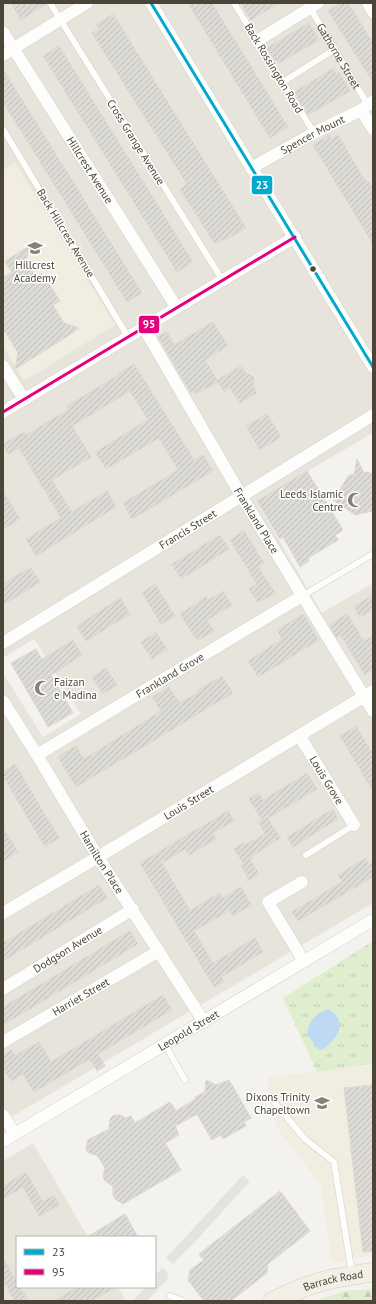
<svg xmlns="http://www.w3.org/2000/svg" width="376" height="1304" font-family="'PT Sans',sans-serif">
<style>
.residential{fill:#e7e4db}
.education{fill:#f1ede0}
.grass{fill:url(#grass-tufts)}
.forest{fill:url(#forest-firs)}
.parking{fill:#e5e3df}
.water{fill:#bedaf2}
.building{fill:url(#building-hatch);stroke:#dcd9d3}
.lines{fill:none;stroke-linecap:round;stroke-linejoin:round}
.service-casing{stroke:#d1d0cb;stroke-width:7}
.minor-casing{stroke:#d1d0cb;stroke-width:13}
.primary-casing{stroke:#d6cfbb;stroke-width:20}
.service{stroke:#fdfdfc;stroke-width:6}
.minor{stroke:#fdfdfc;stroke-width:12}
.primary{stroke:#f2efe6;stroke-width:19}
.bus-1-casing{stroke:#fff;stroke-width:6}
.bus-2-casing{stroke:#fff;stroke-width:6}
.bus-1{stroke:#00a9ce;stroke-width:3}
.bus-2{stroke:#e5007d;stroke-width:3}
.bus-dot{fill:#4b4538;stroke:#fff;stroke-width:1.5}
.labels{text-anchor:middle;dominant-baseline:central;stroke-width:3;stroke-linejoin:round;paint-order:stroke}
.street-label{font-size:11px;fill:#4b4538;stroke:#fff}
.poi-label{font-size:11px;fill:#4b4538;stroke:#fff;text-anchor:end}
.line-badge{stroke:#fff;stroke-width:1.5}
.badge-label{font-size:11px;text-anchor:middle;font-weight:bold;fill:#fff}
</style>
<defs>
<pattern id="grass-tufts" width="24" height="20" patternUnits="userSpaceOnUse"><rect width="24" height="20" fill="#dfeece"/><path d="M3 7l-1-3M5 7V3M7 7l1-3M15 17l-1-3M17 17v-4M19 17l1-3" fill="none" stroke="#c1cdb2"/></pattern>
<pattern id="forest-firs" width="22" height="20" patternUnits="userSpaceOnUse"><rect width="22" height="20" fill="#dfeece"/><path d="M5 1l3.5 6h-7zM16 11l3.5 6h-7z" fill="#c1cdb2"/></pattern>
<pattern id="building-hatch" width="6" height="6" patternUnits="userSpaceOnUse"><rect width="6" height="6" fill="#dddbd6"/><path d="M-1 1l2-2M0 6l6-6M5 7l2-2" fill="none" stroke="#bfbdb8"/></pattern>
</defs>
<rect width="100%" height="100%" fill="#f3f2ee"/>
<path class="residential" d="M3 3H373V433L256 501 322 613 373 583V903L3 1122V673L43 737 81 714 34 639 3 658Z
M33 1143 88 1237H17V1287H118L125 1299 123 1301H3V1161Z"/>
<path class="education" d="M15 162 115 325 24 381 3 345V170Z
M373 942V1255L332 1263 321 1185 276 1127 267 1078 352 1066Z"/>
<path class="grass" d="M373 941V1064H368L317 1072 283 998Z"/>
<path class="forest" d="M373 1289V1301H315L344 1291Z"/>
<path class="parking" d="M243 1175 250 1181 193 1244 173 1264 166 1258Z
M162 1268 169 1274 167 1280 147 1301H133L145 1287H155V1276Z"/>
<path class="water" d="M329 1009C349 1023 338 1038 322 1050L318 1049 307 1034C310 1019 315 1014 329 1009Z"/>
<path class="building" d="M11 3H46V4L21 20Z
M188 3H212L288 127 270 138Z
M241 3H279L251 20Z
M341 3H348L373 43V82L328 11Z
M113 14 246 228 229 238 214 243 180 189 187 184 92 33 99 29 96 25Z
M309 23 319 40 277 64 267 48Z
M59 46 193 262 177 272 43 56Z
M3 69 142 293 127 302 3 102Z
M333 69 336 74 339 72 350 91 308 115 294 92Z
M329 135 331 139 338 135 365 181 367 180 373 189V244L313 145Z
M32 244 25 261 36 277 42 273 60 301 53 305 64 323 79 328 71 334 15 369 18 353 3 328V278L12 272 5 261Z
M213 322 228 346 205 360 217 380 241 366 245 373 251 375 254 378 253 386 257 393 240 403 230 388 224 392 218 382 196 394 194 391 191 393 158 337 167 332 174 345Z
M134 364 194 460 203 455 213 471 132 519 123 503 178 470 159 438 106 469 95 452 148 420 130 391 72 426 91 457 52 480 72 512 107 491 116 507 36 556 26 539 61 518 19 448 8 454 3 444 24 432 26 435 69 409 67 406 120 374 119 373Z
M267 414 281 437 260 450 246 426Z
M357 459 364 473 369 472 373 475V511L355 515 333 500 349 475H354Z
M307 471 343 530 335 535 338 540 308 558 309 561 300 567 283 537 280 539 257 501Z
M3 491 20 519 3 529Z
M244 531 264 563 258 566 275 593 258 603 249 589 257 584 230 540Z
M220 535 229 549 181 579 172 564Z
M30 567 40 582 3 605V584Z
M155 584 175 616 161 624 142 593Z
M223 591 232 605 207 620 214 631 197 641 180 614 206 597 208 600Z
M373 595V610L360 617 354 606Z
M120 598 130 614 86 641 77 626Z
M303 614 319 640 258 677 248 661 282 639 277 630Z
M347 614 364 641 373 636V669L365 675 340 634 336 637 329 625Z
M156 632 167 649 152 659 141 642Z
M73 640 82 655 51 675 73 713 48 727 11 663 36 649 42 659Z
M106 668 117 685 103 694 92 677Z
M222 676 233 693 76 787 58 757 76 746 84 759 161 711 152 697 169 687 178 701 179 700 180 703 199 692 198 690Z
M356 726 373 754V791L340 736Z
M15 764 59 838 45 847 3 776V772Z
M307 773 317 789 268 818 280 838 252 856 253 858 250 859 259 874 249 880 241 865 247 861 243 863 234 849 244 843 245 845 265 834 258 822 262 820 249 799 259 793 263 800Z
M333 809 338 819 293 847 287 837Z
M228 811 234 821 212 833 216 839 189 855 185 849 162 863 190 911 219 893 223 898 241 887 251 905 233 916 230 910 194 931 213 963 255 938 263 952 221 977 224 981 214 987 140 863Z
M3 828 18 852 3 861Z
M366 858 369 865 373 862V877L298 921 292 912 342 882 338 875Z
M99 885 107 898 3 961V943Z
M130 931 138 944 3 1025V1007Z
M163 995 172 1010 98 1054 105 1066 97 1071 90 1059 34 1092 23 1074 11 1081 3 1067V1055L11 1050 15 1056 39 1042 51 1062Z
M206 1080 216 1085 229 1080 251 1118 244 1122 246 1126 223 1139 221 1135 212 1140 197 1114 175 1126 179 1135 165 1143 181 1170 123 1204 115 1199 113 1195V1186L105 1181 103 1177 105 1168 97 1155 91 1154 87 1152 86 1147 88 1140 109 1129 110 1119 114 1115H120L126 1118 131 1116 135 1123 170 1102 176 1111 196 1099 195 1097 205 1092Z
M373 1085V1251L363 1252 344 1088Z
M26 1172 43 1202 54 1195 59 1205 39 1216 23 1187 3 1199V1186Z
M280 1191 310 1231 268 1264 267 1273 231 1301H204L188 1280 190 1270 204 1260 199 1254Z
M125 1214 138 1237H87Z
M3 1258 17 1282V1287H20L28 1301H15L3 1281Z
M78 1287H116L91 1301H54Z"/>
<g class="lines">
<g class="service-casing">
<g id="service">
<path d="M50 3 223 281"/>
<path d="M234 3 314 133"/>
<path id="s1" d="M310 8 368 105"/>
<path d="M283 82 335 49"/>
<path d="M3 129 128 337"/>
<path d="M302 596 373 554"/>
<path d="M306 855 354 825"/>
<path d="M165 1045 185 1080"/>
<path d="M270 1097 305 1139 334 1162 352 1274"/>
<path d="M170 1296 183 1301"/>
</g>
</g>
<g class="minor-casing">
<g id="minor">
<path d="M151 3 373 367"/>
<path d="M368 3 373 12"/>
<path id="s2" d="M3 32 177 308"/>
<path d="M257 41 318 3"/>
<path d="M3 55 87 3"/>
<path d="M361 110 373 129"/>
<path id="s3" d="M251 168 314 133 361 110 373 101"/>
<path id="s4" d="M144 328 242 497 373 711"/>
<path d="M3 366 24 399"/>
<path d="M3 412 295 237"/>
<path id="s5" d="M3 643 373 415"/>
<path id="s6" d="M3 701 37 755 98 857 204 1022"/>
<path id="s7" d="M299 735 354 825"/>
<path id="s8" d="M37 755 302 596"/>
<path d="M302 882 268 902 303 960"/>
<path id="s9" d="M3 913 98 857 373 691"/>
<path id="s10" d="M3 989 133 909"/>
<path id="s11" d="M3 1042 159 951"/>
<path d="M3 1115 15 1134"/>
<path id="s12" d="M3 1141 373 920"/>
</g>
</g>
<g class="primary-casing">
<g id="primary">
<path id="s13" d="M273 1301 307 1286 331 1279 373 1272"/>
</g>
</g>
<use href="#service" class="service"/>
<use href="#minor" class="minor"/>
<use href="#primary" class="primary"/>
<g class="bus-1-casing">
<path id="bus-1" d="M151 3 373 367"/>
</g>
<g class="bus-2-casing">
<path id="bus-2" d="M3 412 295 237"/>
</g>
<use href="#bus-1" class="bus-1"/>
<use href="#bus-2" class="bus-2"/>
</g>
<defs>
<g id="school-bare" transform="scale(1.2)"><path d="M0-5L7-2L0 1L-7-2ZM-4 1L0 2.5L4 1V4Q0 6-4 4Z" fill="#868278" stroke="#fff" stroke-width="2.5" paint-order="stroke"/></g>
<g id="mosque-bare" transform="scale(1.2)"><path d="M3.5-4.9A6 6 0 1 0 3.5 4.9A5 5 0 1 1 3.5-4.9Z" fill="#868278" stroke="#fff" stroke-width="2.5" paint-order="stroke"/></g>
</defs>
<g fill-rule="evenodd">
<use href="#school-bare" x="35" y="248"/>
<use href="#mosque-bare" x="355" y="500"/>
<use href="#mosque-bare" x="42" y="688"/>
<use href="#school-bare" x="322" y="1103"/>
</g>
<circle class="bus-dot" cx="313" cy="269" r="3.5"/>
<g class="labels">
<g class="street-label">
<text stroke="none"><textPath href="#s1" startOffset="56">Gathorne Street</textPath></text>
<text transform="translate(274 68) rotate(59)">Back Rossington Road</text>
<text stroke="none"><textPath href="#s3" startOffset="70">Spencer Mount</textPath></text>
<text transform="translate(136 142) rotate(58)">Cross Grange Avenue</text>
<text stroke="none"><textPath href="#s2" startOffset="163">Hillcrest Avenue</textPath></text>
<text transform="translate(66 233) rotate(59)">Back Hillcrest Avenue</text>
<text stroke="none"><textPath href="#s4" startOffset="223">Frankland Place</textPath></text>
<text stroke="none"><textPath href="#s5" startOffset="217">Francis Street</textPath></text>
<text stroke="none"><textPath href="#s8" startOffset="155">Frankland Grove</textPath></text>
<text stroke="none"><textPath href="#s7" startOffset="53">Louis Grove</textPath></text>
<text stroke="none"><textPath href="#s9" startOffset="216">Louis Street</textPath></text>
<text stroke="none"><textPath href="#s6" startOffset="189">Hamilton Place</textPath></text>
<text stroke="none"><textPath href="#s10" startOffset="76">Dodgson Avenue</textPath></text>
<text stroke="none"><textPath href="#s11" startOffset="90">Harriet Street</textPath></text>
<text stroke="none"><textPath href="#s12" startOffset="216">Leopold Street</textPath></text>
<text stroke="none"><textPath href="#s13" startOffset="64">Barrack Road</textPath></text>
</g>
<g class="poi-label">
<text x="35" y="265" text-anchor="middle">Hillcrest<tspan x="35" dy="13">Academy</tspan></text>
<text x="343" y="494">Leeds Islamic<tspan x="343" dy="13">Centre</tspan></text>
<text x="54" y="682" text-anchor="start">Faizan<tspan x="54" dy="13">e Madina</tspan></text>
<text x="310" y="1097">Dixons Trinity<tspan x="310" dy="13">Chapeltown</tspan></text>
</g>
</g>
<g class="line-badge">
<rect x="251" y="175" width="22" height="20" rx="4" fill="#00a9ce"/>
<rect x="138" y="315" width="22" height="19" rx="4" fill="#e5007d"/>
</g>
<g class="badge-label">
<text x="262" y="189">23</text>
<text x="149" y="328">95</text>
</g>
<rect width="376" height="1304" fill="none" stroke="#4b4538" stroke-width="8"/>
<rect x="16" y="1236" width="140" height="52" fill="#ffffff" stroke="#b7b5af"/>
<rect x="24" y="1249" width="20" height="6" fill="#00a9ce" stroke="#b7b5af"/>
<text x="52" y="1256" font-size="12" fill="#4b4538">23</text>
<rect x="24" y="1269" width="20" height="6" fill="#e5007d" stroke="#b7b5af"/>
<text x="52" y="1276" font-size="12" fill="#4b4538">95</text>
</svg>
